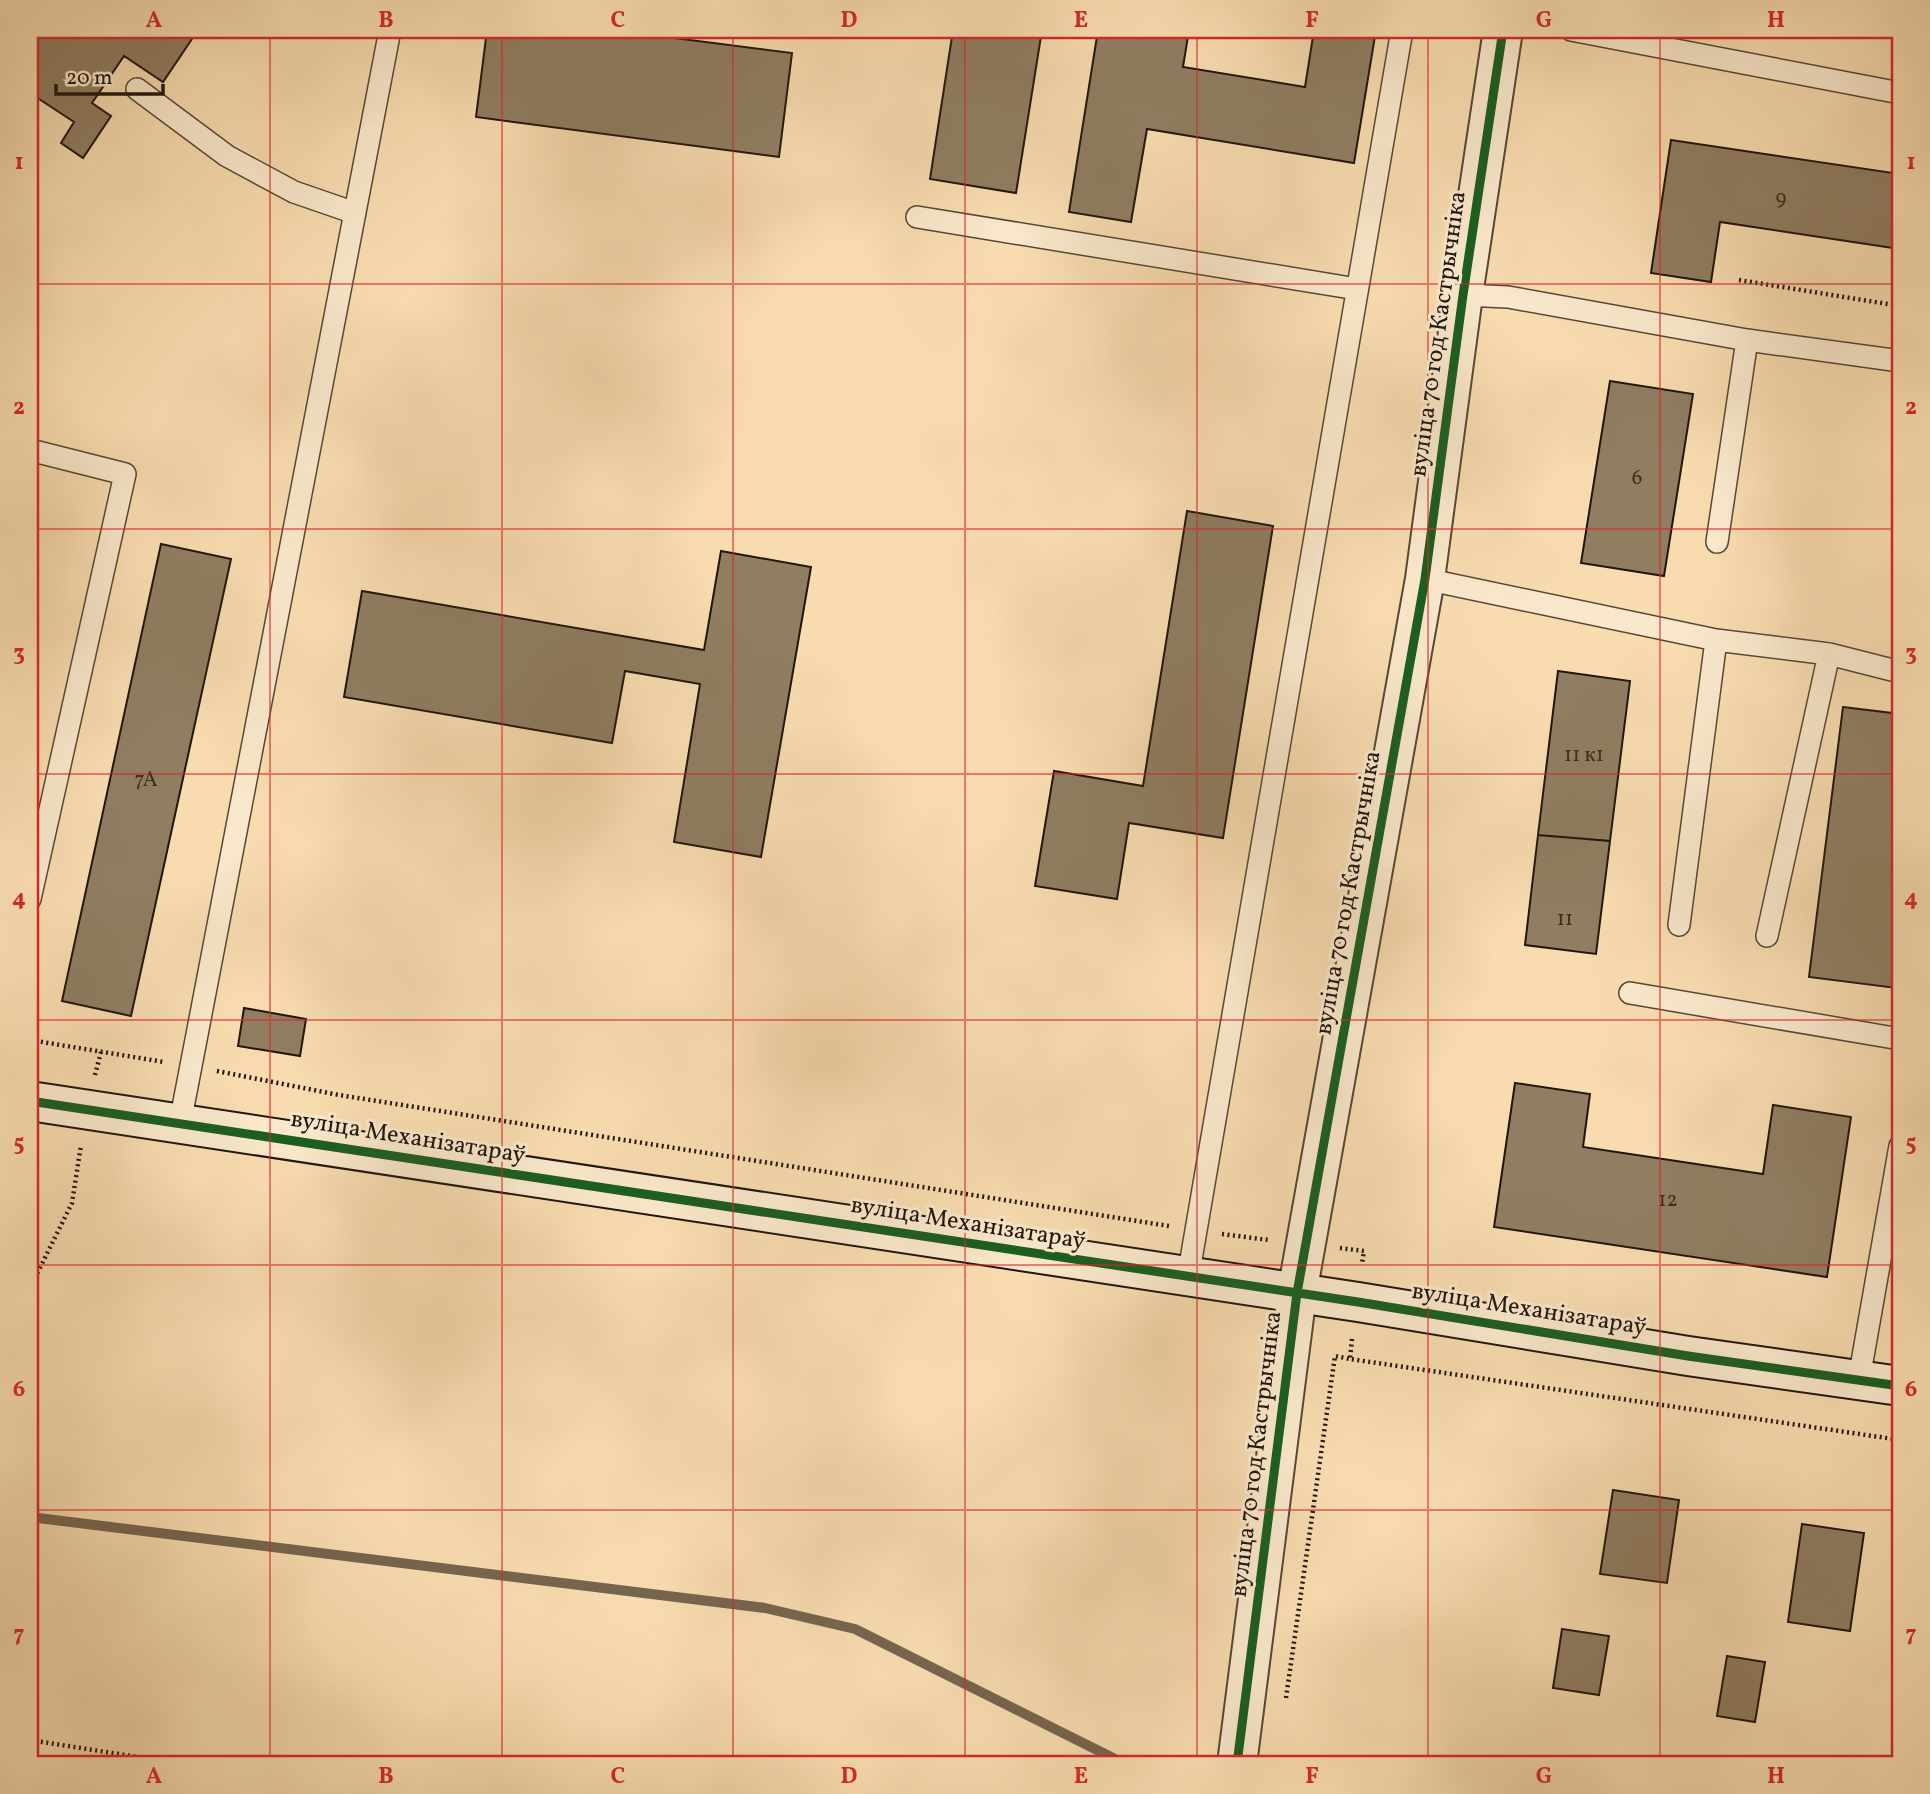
<svg xmlns="http://www.w3.org/2000/svg" width="1930" height="1794" font-family="Vollkorn,serif">
<style>
.lines{fill:none;stroke-linecap:round;stroke-linejoin:round}
.stream{stroke:#76654e;stroke-width:10}
.building{fill:#907d62;stroke:#20160e;stroke-width:2}
.lane-casing{stroke:#564836;stroke-width:24}
.street-casing{stroke:#564836;stroke-width:42}
.secondary-casing{stroke:#20160e;stroke-width:42}
.path{stroke:#20160e;stroke-width:4.5;stroke-dasharray:2 3.5;stroke-linecap:butt}
.lane{stroke:#fae8cc;stroke-width:21}
.street{stroke:#fae8cc;stroke-width:38}
.secondary{stroke:#fae8cc;stroke-width:38}
.cycleway-casing{stroke:#fae8cc;stroke-width:13}
.cycleway{stroke:#1b5e20;stroke-width:9}
.grid{fill:none;stroke:#d62828;stroke-width:2;stroke-opacity:0.55}
.labels{text-anchor:middle;dominant-baseline:central;stroke-width:6;stroke-linejoin:round;paint-order:stroke}
.number-label{font-size:21px;fill:#3c3023}
.street-label{font-size:24px;fill:#20160e;stroke:#fae8cc}
.neatline{fill:none;stroke:#d62828;stroke-width:2.5}
.grid-label{font-size:23px;text-anchor:middle;font-weight:bold;fill:#d62828}
</style>
<rect width="100%" height="100%" fill="#f8dcb0"/>
<filter id="stains"><feTurbulence type="fractalNoise" baseFrequency=".00286" numOctaves="4"/><feColorMatrix values="0 0 0 0 .2 0 0 0 0 .09 0 0 0 0 .02 0 0 0 .5 -.17"/></filter>
<radialGradient id="worn" r=".72"><stop offset=".6" stop-color="#630" stop-opacity="0"/><stop offset="1" stop-color="#630" stop-opacity=".3"/></radialGradient>
<g class="lines">
<path class="stream" d="M30 1517 765 1608 855 1629 1125 1764"/>
</g>
<path class="building" d="M30 30H94L106 38 111 30H190L196 33 163 82 124 56 92 103 111 116 83 158 61 143 74 122 30 93Z
M487 30H612L792 53 779 157 476 117Z
M953 30H1042L1016 193 930 179Z
M1098 30H1189L1183 67 1305 87 1314 30H1376L1354 163 1147 129 1131 222 1069 212Z
M1671 140 1900 174V249L1720 222 1711 282 1651 273Z
M1610 381 1693 394 1664 576 1581 563Z
M1187 511 1273 526 1223 838 1129 823 1117 899 1035 886 1054 771 1143 786Z
M161 544 231 559 131 1016 62 1001Z
M721 551 811 567 761 857 674 842 700 684 625 671 612 743 344 697 362 591 704 650Z
M1558 671 1630 681 1610 841 1538 835Z
M1843 707 1900 714V955L1896 988 1809 977Z
M1538 835 1610 841 1596 954 1525 945Z
M244 1008 306 1019 300 1056 238 1046Z
M1515 1083 1590 1094 1583 1147 1763 1174 1773 1105 1851 1117 1827 1277 1494 1227Z
M1613 1490 1679 1500 1667 1583 1600 1574Z
M1802 1524 1864 1533 1850 1631 1788 1622Z
M1562 1629 1609 1636 1599 1695 1553 1688Z
M1727 1656 1765 1662 1755 1722 1717 1716Z"/>
<g class="lines">
<g class="lane-casing">
<path id="lane" d="M1571 30 1900 93
M137 89 227 156 294 192 355 213
M917 217 1357 289
M1463 295 1508 297 1747 340 1900 361
M30 450 125 474 30 899
M1717 542 1747 340
M1425 579 1716 640 1829 654 1767 936
M1829 654 1900 672
M1679 925 1716 640
M1630 993 1900 1039
M180 1123 390 30
M1188 1277 1402 30
M1859 1379 1900 1146"/>
</g>
<g class="street-casing">
<path id="street" d="M1237 1764 1297 1293 1425 579 1463 295 1503 30"/>
</g>
<g class="secondary-casing">
<path id="secondary" d="M30 1101 1358 1302 1688 1356 1900 1386"/>
</g>
<path class="path" d="M1739 280 1900 306
M30 1040 164 1062
M217 1071 339 1095 1169 1226
M95 1075 101 1052
M1222 1234 1269 1240
M1340 1248 1364 1251 1362 1264
M30 1288 72 1203 81 1145
M1352 1339 1350 1359 1900 1440
M1286 1698 1335 1356 1350 1359
M30 1740 182 1764"/>
<use href="#lane" class="lane"/>
<use href="#street" class="street"/>
<use href="#secondary" class="secondary"/>
<g class="cycleway-casing">
<path id="cycleway" d="M30 1101 1358 1302 1688 1356 1900 1386
M1237 1764 1297 1293 1425 579 1463 295 1503 30"/>
</g>
<use href="#cycleway" class="cycleway"/>
</g>
<path class="grid" d="M270 30V1764M502 30V1764M733 30V1764M965 30V1764M1197 30V1764M1428 30V1764M1660 30V1764M30 284H1900M30 529H1900M30 774H1900M30 1020H1900M30 1265H1900M30 1510H1900"/>
<g class="labels">
<g class="number-label">
<text x="1781" y="198">9</text>
<text x="1637" y="478">6</text>
<text x="1584" y="755">11 к1</text>
<text x="146" y="780">7А</text>
<text x="1565" y="919">11</text>
<text x="1668" y="1200">12</text>
</g>
<g class="street-label">
<text transform="translate(1439 334) rotate(-82)">вуліца 70 год Кастрычніка</text>
<text transform="translate(1349 893) rotate(-80)">вуліца 70 год Кастрычніка</text>
<text transform="translate(408 1138) rotate(9)">вуліца Механізатараў</text>
<text transform="translate(968 1224) rotate(9)">вуліца Механізатараў</text>
<text transform="translate(1529 1310) rotate(9)">вуліца Механізатараў</text>
<text transform="translate(1257 1454) rotate(-83)">вуліца 70 год Кастрычніка</text>
</g>
</g>
<rect width="1930" height="1794" fill="none" stroke="#f8dcb0" stroke-width="77"/>
<path d="M56 84v10h107v-10" fill="none" stroke="#20160e" stroke-width="3.5"/>
<text x="66" y="84" font-size="21" fill="#20160e" stroke="#fae8cc" stroke-width="5" paint-order="stroke">20 m</text>
<rect x="38" y="38" width="1854" height="1718" class="neatline"/>
<g class="grid-label">
<text x="154" y="27">A</text>
<text x="386" y="27">B</text>
<text x="618" y="27">C</text>
<text x="849" y="27">D</text>
<text x="1081" y="27">E</text>
<text x="1312" y="27">F</text>
<text x="1544" y="27">G</text>
<text x="1776" y="27">H</text>
<text x="19" y="169">1</text>
<text x="1911" y="169">1</text>
<text x="19" y="414">2</text>
<text x="1911" y="414">2</text>
<text x="19" y="660">3</text>
<text x="1911" y="660">3</text>
<text x="19" y="905">4</text>
<text x="1911" y="905">4</text>
<text x="19" y="1150">5</text>
<text x="1911" y="1150">5</text>
<text x="19" y="1396">6</text>
<text x="1911" y="1396">6</text>
<text x="19" y="1641">7</text>
<text x="1911" y="1641">7</text>
<text x="154" y="1783">A</text>
<text x="386" y="1783">B</text>
<text x="618" y="1783">C</text>
<text x="849" y="1783">D</text>
<text x="1081" y="1783">E</text>
<text x="1312" y="1783">F</text>
<text x="1544" y="1783">G</text>
<text x="1776" y="1783">H</text>
</g>
<rect width="100%" height="100%" filter="url(#stains)"/>
<rect width="100%" height="100%" fill="url(#worn)"/>
</svg>
